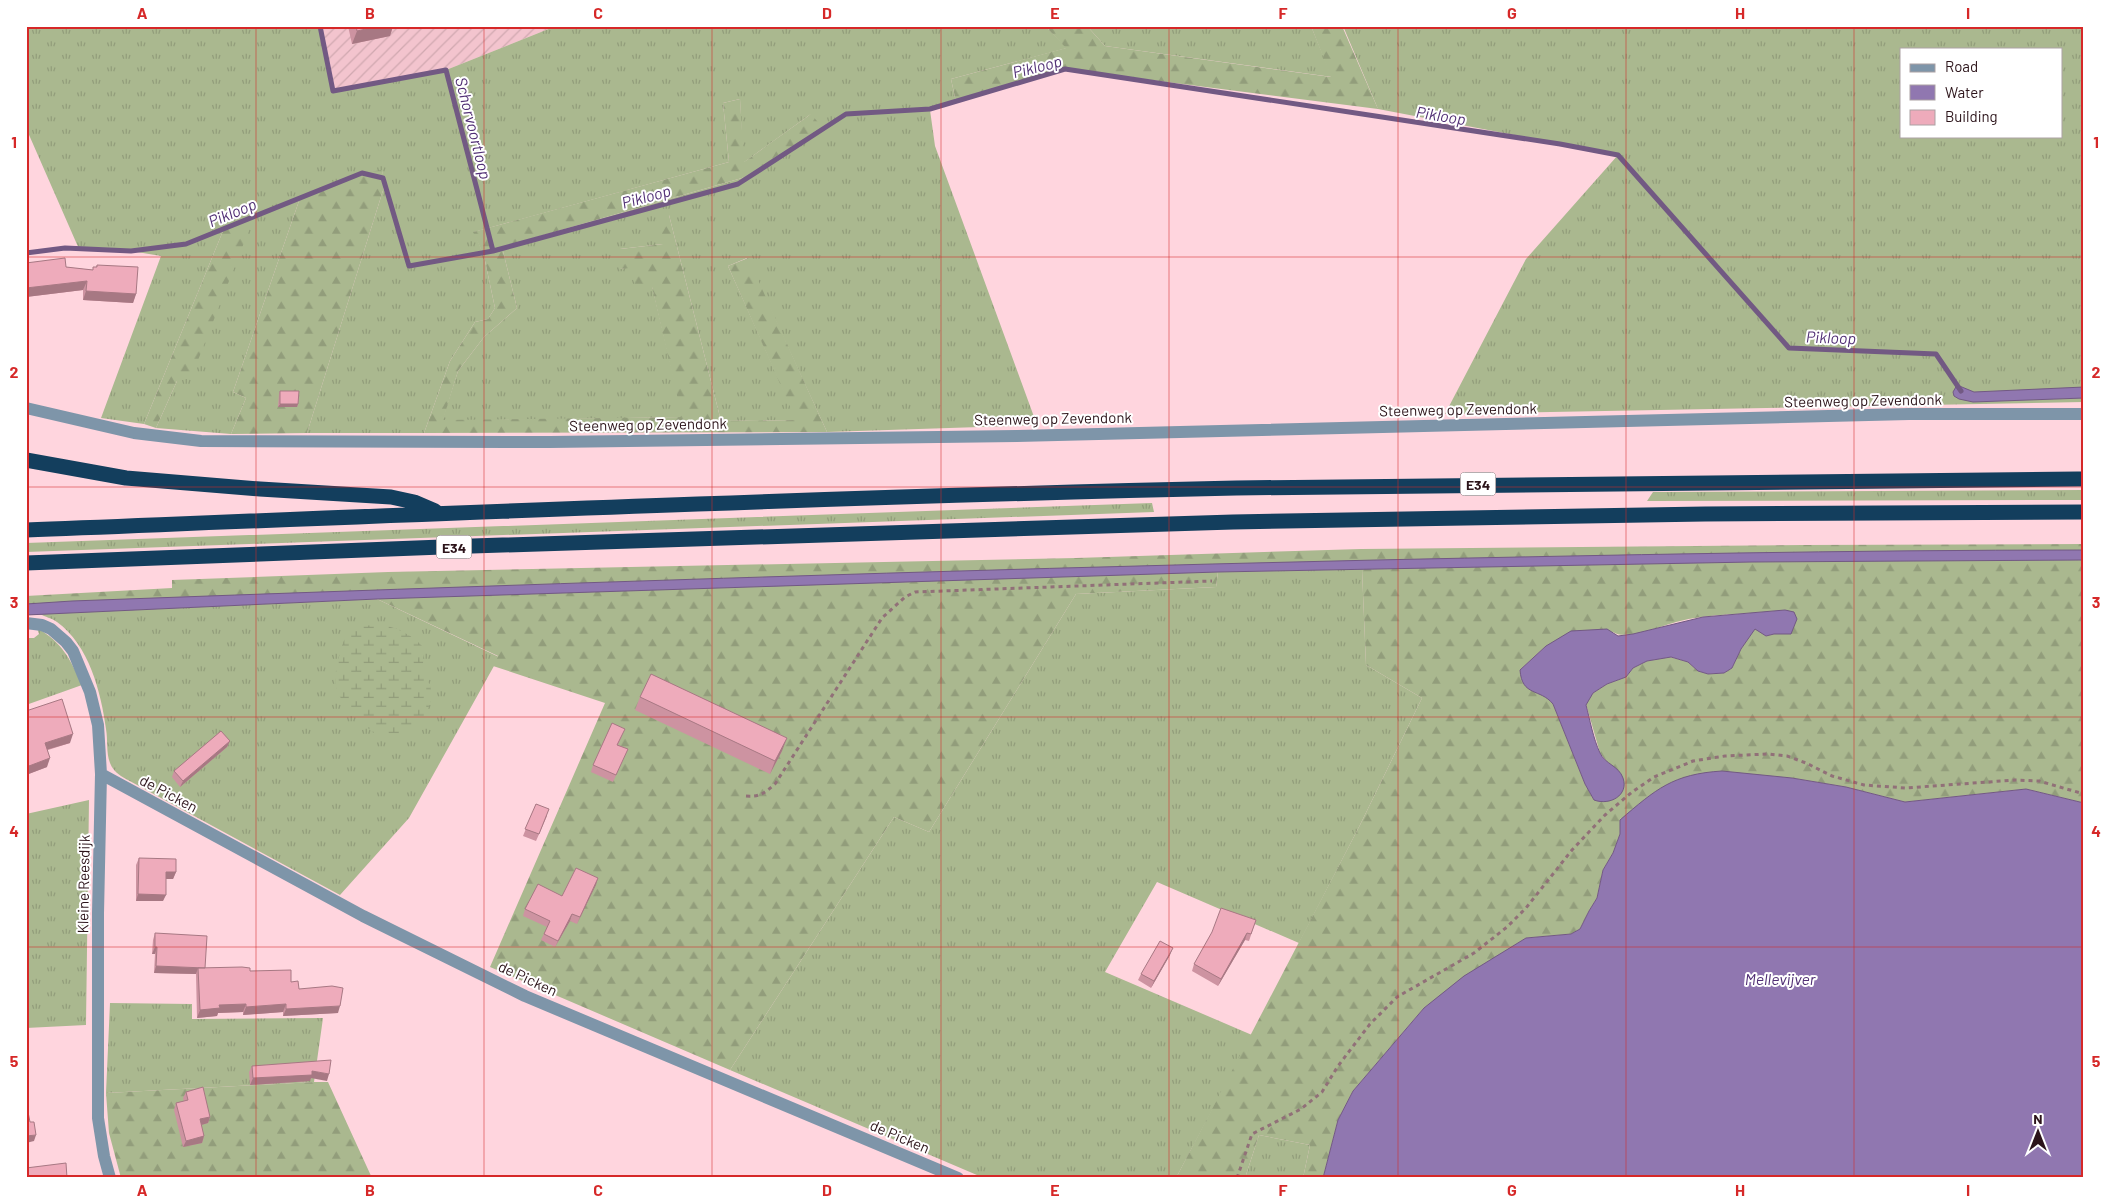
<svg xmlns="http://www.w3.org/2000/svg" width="2110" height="1204" font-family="Barlow,sans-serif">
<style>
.industrial{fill:url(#industrial-furrows)}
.grass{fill:url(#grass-tufts);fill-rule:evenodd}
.forest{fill:url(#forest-firs);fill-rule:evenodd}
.wetland{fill:url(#wetland-marsh)}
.water{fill:#9077b0;stroke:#725983}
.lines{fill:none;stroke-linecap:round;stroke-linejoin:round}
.stream{stroke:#725983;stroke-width:5}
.path{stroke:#917078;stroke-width:3;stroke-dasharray:4 4;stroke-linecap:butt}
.street{stroke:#7e95a9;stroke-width:12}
.highway{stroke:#133e5d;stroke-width:15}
.wall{fill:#cd93a1}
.shaded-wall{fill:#a77883}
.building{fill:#eeabbb;stroke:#a77883}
.grid{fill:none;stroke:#d62828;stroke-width:1;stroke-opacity:0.55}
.labels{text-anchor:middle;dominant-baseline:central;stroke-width:4;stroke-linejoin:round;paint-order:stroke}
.shield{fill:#fff;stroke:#6b5a5f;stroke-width:1}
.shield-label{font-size:14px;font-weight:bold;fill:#2c141a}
.street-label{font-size:15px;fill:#2c141a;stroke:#fff}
.water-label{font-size:16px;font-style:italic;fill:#512f75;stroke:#fff}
.neatline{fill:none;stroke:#d62828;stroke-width:2}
.grid-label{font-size:16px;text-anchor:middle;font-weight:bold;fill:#d62828}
</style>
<defs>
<pattern id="industrial-furrows" width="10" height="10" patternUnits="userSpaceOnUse" patternTransform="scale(1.25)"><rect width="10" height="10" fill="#f3c4ce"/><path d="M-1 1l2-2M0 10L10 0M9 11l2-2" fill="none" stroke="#d0a8b0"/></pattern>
<pattern id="grass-tufts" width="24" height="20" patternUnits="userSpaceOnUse" patternTransform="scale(1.25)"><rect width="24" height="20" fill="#aab88f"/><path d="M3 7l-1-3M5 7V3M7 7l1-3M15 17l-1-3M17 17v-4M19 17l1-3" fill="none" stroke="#929d7b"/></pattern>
<pattern id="forest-firs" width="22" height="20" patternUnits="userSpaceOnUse" patternTransform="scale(1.25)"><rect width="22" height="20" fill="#aab88f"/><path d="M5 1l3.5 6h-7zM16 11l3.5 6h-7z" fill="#929d7b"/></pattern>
<pattern id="wetland-marsh" width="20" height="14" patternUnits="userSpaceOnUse" patternTransform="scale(1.25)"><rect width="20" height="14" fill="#aab88f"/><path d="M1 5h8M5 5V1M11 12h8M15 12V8" fill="none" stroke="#929d7b"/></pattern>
</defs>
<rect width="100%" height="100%" fill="#ffd5de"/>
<path class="industrial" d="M319 26H556L446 70 333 91Z"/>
<path class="grass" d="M26 26H319L333 91 446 70 556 26H1045L1067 48 951 79 956 102 930 110 935 146 1037 425 827 432 747 258 728 266 797 420 721 421 669 215 663 244 620 249V269L630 267 652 286 683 417 442 421 458 371 484 337 517 308 502 247 742 178 811 114 743 163 740 99 723 103 729 162 474 232 484 256 495 308 488 319 475 322 450 361 424 433H307L385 184 382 171 300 198 233 392 246 398 231 434 156 428 177 381 225 226 144 424 101 418 161 256 131 251 79 249 26 128Z
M1087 26H1311L1332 77 1105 46Z
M1343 26H2084V402L1445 414 1526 259 1618 155 1378 109ZM1901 49H2061V136H1901Z
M2084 490V500L1647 501 1653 492Z
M1152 503 1154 512 26 552V543Z
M1362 569 1366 665 1422 698 1360 825 1299 943 1157 882 1105 972 1252 1035 1176 1178H984L730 1070 894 817 929 832 1076 594 1216 587 1218 572Z
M377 599 499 657 409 818 340 895 126 779C119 775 113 771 110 763 106 753 108 740 106 729 101 692 89 645 57 622 52 618 45 617 40 614Z
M37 628C63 643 70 659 82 685L26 705V638H34L39 634Z
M89 800 86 1025 26 1028V814Z
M110 1003 192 1004V1019L323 1018 314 1082 106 1093Z
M1259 1135 1310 1145 1303 1178H1245Z"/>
<path class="forest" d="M1045 26H1087L1105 46 1331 77 1311 26H1342L1378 109 1065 69 956 102 951 79 1066 48Z
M740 99 744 162 811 114 822 127 742 178 502 247 517 308 484 337 458 371 443 420 682 417 652 287 636 289 630 268 620 269V249L663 244 656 217 669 215 721 421 796 420 728 266 748 258 827 432 424 433 450 361 475 322 488 319 495 308 484 256 473 232 729 162 723 103Z
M382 170 385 184 307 433 231 434 246 398 233 392 300 198 362 173Z
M251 225 191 378 177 381 156 428 144 424 225 226Z
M2084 544V803L2026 789 1905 802 1846 787 1792 778 1765 776 1620 819V834L1613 853 1603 870 1597 898 1589 911 1580 929 1571 934 1526 938 1424 1008 1353 1091 1338 1120 1323 1178H1303L1310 1145 1259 1135 1245 1178H1176L1360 825 1422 698 1366 665 1362 569 1218 572 1216 587 1076 594 929 832 894 817 730 1070 490 967 605 703 493 666 498 656 377 599 26 615V596L172 588V580L388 572 1076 558 1361 549 1803 545ZM1785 610 1791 634H1774L1766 636 1755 628 1741 649 1732 668 1724 673 1708 674 1698 671 1688 662 1670 657 1647 661 1633 668 1626 677 1607 684 1593 693 1586 704 1600 753 1606 761 1594 800 1585 784 1553 704 1520 670 1546 646 1613 632C1625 641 1662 626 1676 622 1711 612 1749 615 1785 610Z
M314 1082H328L372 1178H121L109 1133 106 1093Z"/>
<path class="wetland" d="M385 625C401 630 412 635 423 647 424 654 423 659 423 666 424 677 434 687 431 699 426 723 404 743 378 735 371 733 364 723 358 718 349 710 339 699 336 687 334 676 337 664 340 653 346 625 360 625 385 625Z"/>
<path class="water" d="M1957 385 1974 392 2084 387V398L1973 402 1959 399 1954 396 1953 392Z
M2084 550V560L1752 562 1218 572 377 599 26 615V604L72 601C506 585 941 570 1376 560 1612 555 1848 550 2084 550Z
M1785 610 1794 612 1797 619 1791 634H1774L1766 636 1755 629 1741 649 1732 668 1724 673 1708 674 1698 671 1688 662 1671 657 1647 661 1633 668 1626 677 1607 684 1593 693 1586 705C1590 720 1593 738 1600 753 1605 764 1619 766 1623 778 1629 795 1610 806 1594 800L1585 784 1553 704C1540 688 1522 697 1520 670L1546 646 1571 631 1607 629 1618 636 1633 634 1703 617Z
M1722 771 1792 778 1846 787 1905 802 2026 789 2084 803V1178H1323L1338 1120 1353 1091 1424 1008 1464 976 1526 938 1571 934 1580 929 1589 911 1597 898 1603 870 1613 853 1620 834V820C1656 789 1673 774 1722 771Z"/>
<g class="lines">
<path class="stream" d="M320 26 333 91 446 70 493 251
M26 253 65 248 131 251 186 244 362 173 383 178 409 266 493 251 738 184 846 114 930 109 1065 69 1560 144 1618 155 1789 348 1936 354 1961 391"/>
<path class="path" d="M746 796C760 797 765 793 775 784L882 618 905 597 915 592 1212 581
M1237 1178 1252 1134 1301 1109 1322 1092 1338 1066 1370 1024 1397 997 1474 953 1507 927 1526 908 1572 850 1605 815 1632 792 1654 777 1693 761 1725 756 1768 754 1787 756 1806 763 1832 776 1864 785 1906 788 2015 780 2039 781 2084 794"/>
<path class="street" d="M26 408 134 433 201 441 550 442 1017 436 1909 414H2084
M26 623 42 625 51 629 66 642 73 651 90 692 98 725 101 774 98 913V1118L104 1156 110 1178
M101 774 363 916 525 996 958 1178"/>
<path class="highway" d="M26 460 126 478 260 489 391 497 414 502 435 511
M26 530C429 514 832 497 1236 488 1518 483 1801 480 2084 479
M26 563 442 547 1233 522 1705 514 2084 512"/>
</g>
<path class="wall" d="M348 26H393L390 36 352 44Z
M26 263 93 270V267H96L97 265 136 294 133 303 83 300V290L26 297Z
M280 391 298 404 297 407H278L279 394Z
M640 697 782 751 770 774 635 710Z
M26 711 70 743 48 750 47 767 26 775Z
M622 736 618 745 628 749 613 782 591 772 593 765Z
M230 741 227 747 180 787 172 777 174 771Z
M536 804 547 816 536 841 523 836Z
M139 858 176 872 173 879H166L163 901H136V865Z
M598 878 577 924 570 921 555 947 541 940 547 927 523 916 525 909 562 896Z
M1256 920 1249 941 1245 940 1218 986 1192 971 1194 964Z
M155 933 205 968 250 971 291 982 299 989 338 1013 283 1016V1012L243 1015V1012L218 1013 217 1016 197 1018 196 974 154 973 155 954H152L153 940Z
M1170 955 1151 988 1138 980 1141 974Z
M252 1066 327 1081 311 1078 310 1081 250 1085 249 1072Z
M186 1092 210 1117 208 1123 201 1125 204 1136 202 1143 183 1147 174 1110 176 1103 184 1101 183 1098Z"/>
<path class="shaded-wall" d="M379 26H393L390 36 352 44 357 31Z
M87 281 83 290 26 297V288Z
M86 291 136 294 133 303 83 300Z
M280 404H298L297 407H278Z
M73 734 70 743 42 751 45 743Z
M787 738 782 751 770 774 775 761Z
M230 741 227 747 180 787 183 781Z
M50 758 47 767 26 775 29 766Z
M166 872H176L173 879H164Z
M598 878 596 885 577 924 580 917Z
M138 894 166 895 163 901H136Z
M572 914 570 921 555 947 558 941Z
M1247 933 1245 940 1218 986 1221 979Z
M155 947H157L155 954H152Z
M1173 948 1170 955 1151 988 1154 981Z
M156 966 198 968 196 974 154 973Z
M246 1004 243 1012 218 1013 217 1016 197 1018 200 1010 219 1005Z
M286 1004 283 1012 243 1015 246 1007Z
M340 1006 338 1013 283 1016 286 1009Z
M312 1071 329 1074 327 1081 311 1078 310 1081 250 1085 253 1078Z
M210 1117 208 1123 198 1126 200 1119Z
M36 1135 34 1141 26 1143V1136Z
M204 1136 202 1143 183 1147 186 1141Z"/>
<path class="building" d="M356 26H379L357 31Z
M65 258 66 267 93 270V267H97V265L138 267 136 294 86 291 87 281 26 288V263Z
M280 391H299L298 404H280Z
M651 674 787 738 775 761 640 697Z
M62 699 73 734 45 743 50 758 29 766 26 757V711Z
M612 723 625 729 617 745 628 749 616 775 593 765Z
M221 731 230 741 183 781 174 771Z
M536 804 549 809 539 834 525 829Z
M139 858 176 859V872H166V895L138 894Z
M576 868 598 878 580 917 572 914 558 941 544 934 550 921 525 909 538 884 562 896Z
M1221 908 1256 920 1251 934 1247 933 1221 979 1194 964 1212 932Z
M155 933 207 936 205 968 156 966 157 947H155Z
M1160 941 1173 948 1154 981 1141 974Z
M242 967 250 968V971L291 970V982L298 981 299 989 332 986 343 988 340 1006 286 1009V1004L246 1007V1004L219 1005 220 1008 200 1010 198 968Z
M331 1060 329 1074 312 1071V1075L253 1078 252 1066Z
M203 1087 210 1117 200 1119 204 1136 186 1141 176 1103 188 1100 186 1092Z
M26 1102 30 1122H34L36 1135 26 1136Z
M66 1163 67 1178H26V1168Z"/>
<path class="grid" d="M256 26V1178M484 26V1178M712 26V1178M941 26V1178M1169 26V1178M1398 26V1178M1626 26V1178M1854 26V1178M26 257H2084M26 487H2084M26 717H2084M26 947H2084"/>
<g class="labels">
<g class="shield">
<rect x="1460.5" y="472.5" width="35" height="23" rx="4"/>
<rect x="436.5" y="535.5" width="35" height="23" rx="4"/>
</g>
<g class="shield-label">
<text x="1478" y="484">E34</text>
<text x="454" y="547">E34</text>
</g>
<g class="street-label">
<text transform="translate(1863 400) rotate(-1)">Steenweg op Zevendonk</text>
<text transform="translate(1458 409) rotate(-1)">Steenweg op Zevendonk</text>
<text transform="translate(1053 418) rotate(-1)">Steenweg op Zevendonk</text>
<text transform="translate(648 424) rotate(-1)">Steenweg op Zevendonk</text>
<text transform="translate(169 793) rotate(28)">de Picken</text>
<text transform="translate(83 884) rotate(-89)">Kleine Reesdijk</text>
<text transform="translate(528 978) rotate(25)">de Picken</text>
<text transform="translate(900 1136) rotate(23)">de Picken</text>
</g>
<g class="water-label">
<text transform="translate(1037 66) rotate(-14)">Pikloop</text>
<text transform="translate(1441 115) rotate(9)">Pikloop</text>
<text transform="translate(474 128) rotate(76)">Schorvoortloop</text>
<text transform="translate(646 196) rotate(-15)">Pikloop</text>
<text transform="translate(232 212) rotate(-22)">Pikloop</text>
<text transform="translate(1831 337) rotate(2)">Pikloop</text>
<text x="1780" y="978">Mellevijver</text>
</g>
</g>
<rect width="2110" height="1204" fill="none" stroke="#ffffff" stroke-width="55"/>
<rect x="1900" y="48" width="162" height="90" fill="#ffffff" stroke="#aba1a3"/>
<rect x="1910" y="64" width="25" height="8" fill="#7e95a9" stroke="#aba1a3"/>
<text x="1945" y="72" font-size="15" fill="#2c141a">Road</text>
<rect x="1910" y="85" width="25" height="15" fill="#9077b0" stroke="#aba1a3"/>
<text x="1945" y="98" font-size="15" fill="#2c141a">Water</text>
<rect x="1910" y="110" width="25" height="15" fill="#eeabbb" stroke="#aba1a3"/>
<text x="1945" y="122" font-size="15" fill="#2c141a">Building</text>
<g transform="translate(2038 1132)" stroke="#ffffff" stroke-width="4" paint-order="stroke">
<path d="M0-4L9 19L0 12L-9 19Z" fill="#2c141a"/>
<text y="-8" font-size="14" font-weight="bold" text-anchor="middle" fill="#2c141a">N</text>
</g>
<rect x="28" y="28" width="2054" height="1148" class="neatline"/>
<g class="grid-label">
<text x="142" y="19">A</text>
<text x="370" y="19">B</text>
<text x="598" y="19">C</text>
<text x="827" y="19">D</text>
<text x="1055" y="19">E</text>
<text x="1283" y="19">F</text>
<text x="1512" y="19">G</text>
<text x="1740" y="19">H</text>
<text x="1968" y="19">I</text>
<text x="14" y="148">1</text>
<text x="2096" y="148">1</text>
<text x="14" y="378">2</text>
<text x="2096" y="378">2</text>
<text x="14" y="608">3</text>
<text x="2096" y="608">3</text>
<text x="14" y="837">4</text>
<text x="2096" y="837">4</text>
<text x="14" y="1067">5</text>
<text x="2096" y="1067">5</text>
<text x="142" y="1196">A</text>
<text x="370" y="1196">B</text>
<text x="598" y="1196">C</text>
<text x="827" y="1196">D</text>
<text x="1055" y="1196">E</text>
<text x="1283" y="1196">F</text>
<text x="1512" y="1196">G</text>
<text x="1740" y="1196">H</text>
<text x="1968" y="1196">I</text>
</g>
</svg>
